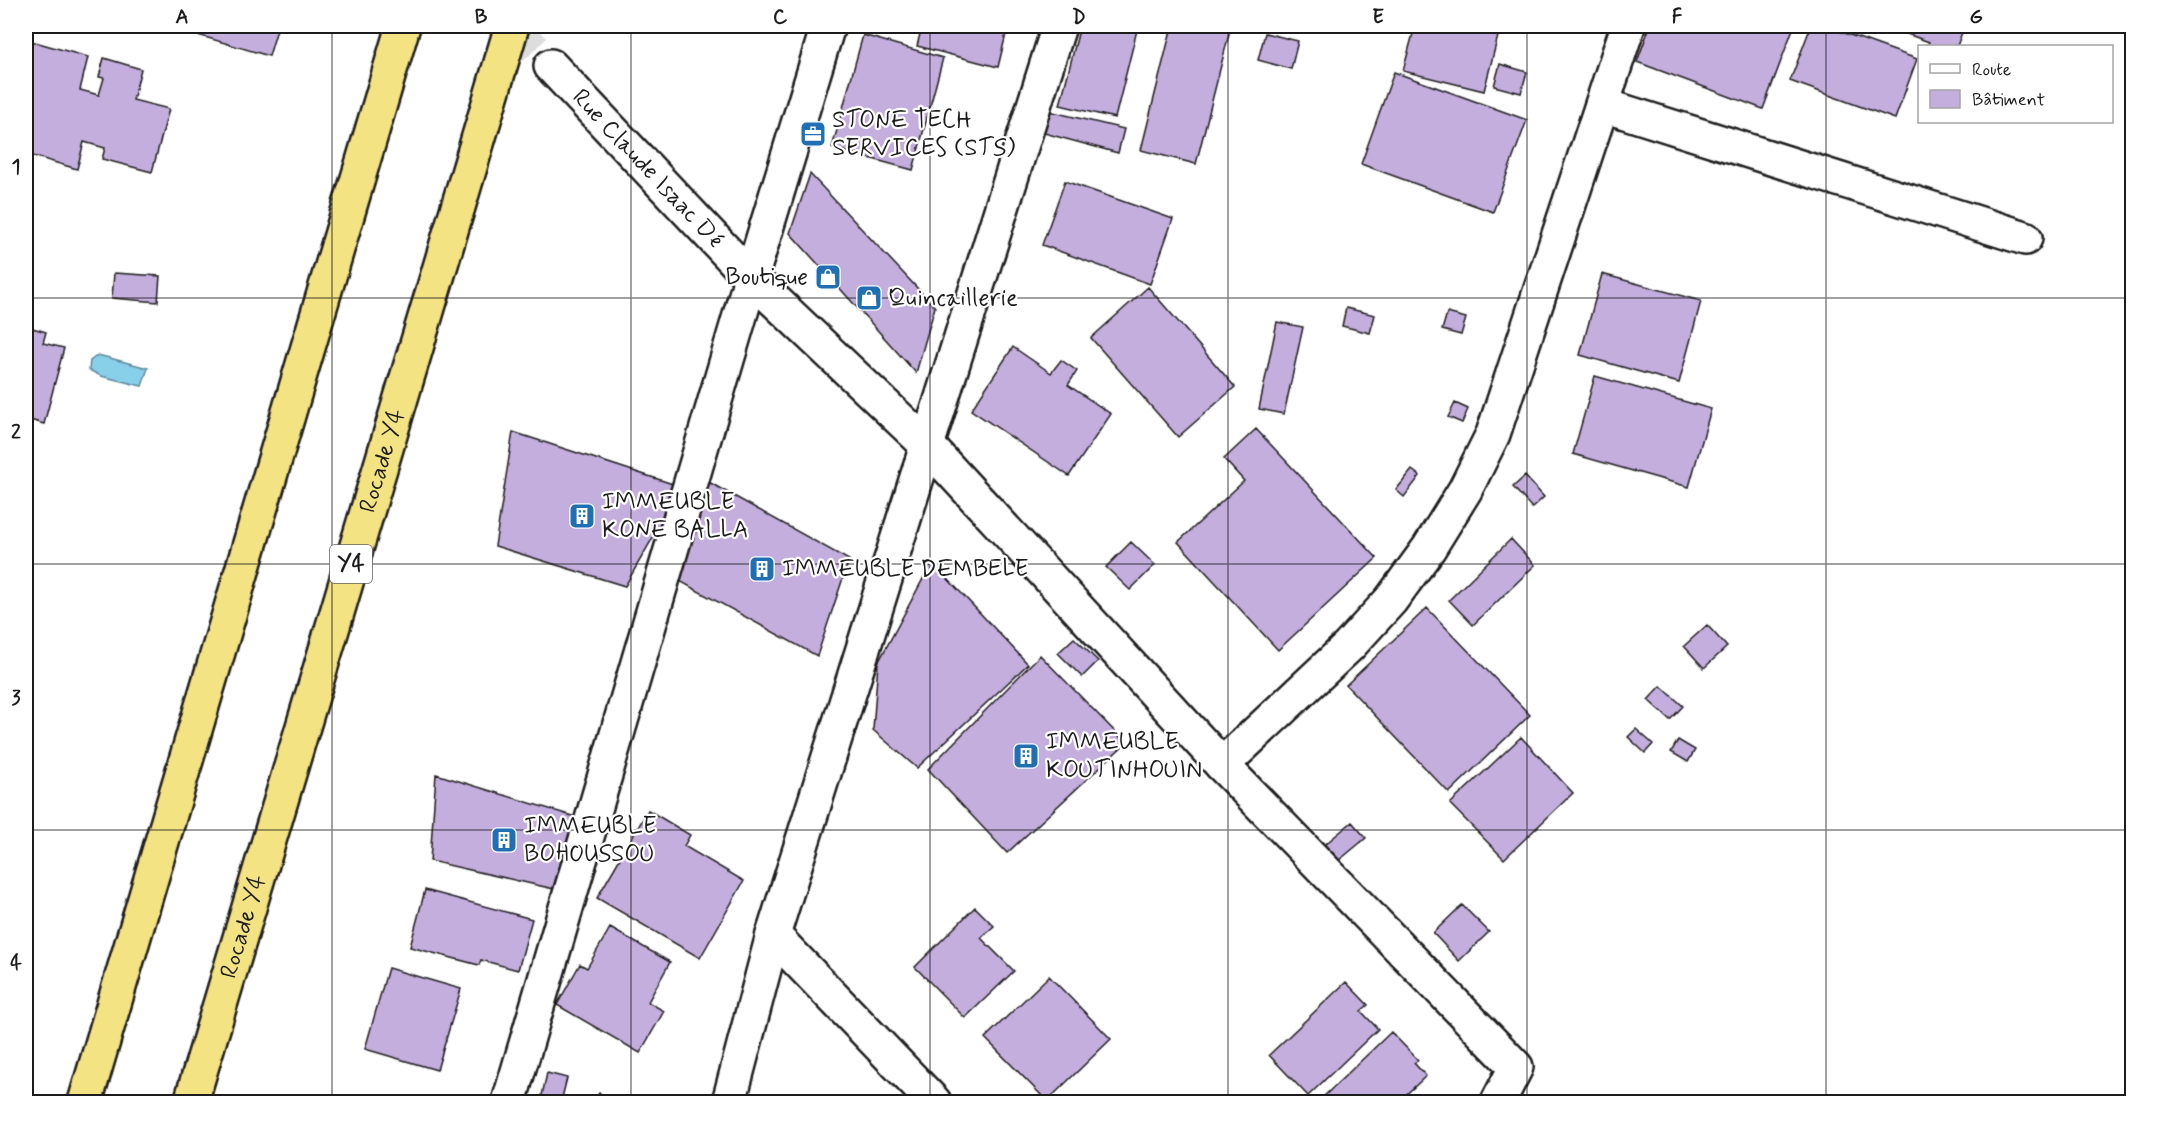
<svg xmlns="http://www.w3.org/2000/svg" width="2158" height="1128" font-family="Mynerve,sans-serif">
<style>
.water{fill:#88cfea;stroke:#5d8798;stroke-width:1.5}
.building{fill:#c4aede;stroke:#1c1c1c;stroke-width:1.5}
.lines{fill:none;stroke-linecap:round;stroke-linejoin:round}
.minor-tunnel{stroke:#ddd;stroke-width:33;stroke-dasharray:33 16;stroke-linecap:butt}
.minor-casing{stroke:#1c1c1c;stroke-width:38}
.highway-casing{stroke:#1c1c1c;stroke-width:38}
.minor{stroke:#fff;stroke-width:33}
.highway{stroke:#f4e382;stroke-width:33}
.grid{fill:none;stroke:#1c1c1c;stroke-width:1.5;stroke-opacity:0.55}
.labels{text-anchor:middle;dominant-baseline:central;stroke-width:4.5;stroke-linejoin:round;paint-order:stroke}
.shield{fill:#fff;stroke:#606060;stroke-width:1.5}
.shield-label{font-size:22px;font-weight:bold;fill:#1c1c1c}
.poi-label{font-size:24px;fill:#1c1c1c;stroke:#fff;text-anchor:start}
.street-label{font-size:24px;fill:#1c1c1c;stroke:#fff}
.neatline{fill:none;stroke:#1c1c1c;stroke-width:2}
.grid-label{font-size:20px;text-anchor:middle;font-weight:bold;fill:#1c1c1c}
</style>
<rect width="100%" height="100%" fill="#fff"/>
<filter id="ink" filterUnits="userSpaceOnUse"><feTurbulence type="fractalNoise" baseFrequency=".0167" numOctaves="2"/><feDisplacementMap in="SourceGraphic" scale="12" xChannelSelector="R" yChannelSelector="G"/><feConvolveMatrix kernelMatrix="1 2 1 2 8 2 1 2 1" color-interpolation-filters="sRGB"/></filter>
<g filter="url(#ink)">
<path class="water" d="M98 355 148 368 142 386 101 376 89 370 90 361Z"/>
<path class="building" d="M174 26H278L269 56 174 28Z
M922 26H1008L998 67 917 46Z
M1080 26H1138L1115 118 1060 105Z
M1172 26H1231L1196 164 1141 150Z
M1415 26H1457L1498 36 1484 91 1403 71Z
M1650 26H1794L1763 109 1637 62Z
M1811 26H1825L1917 59 1895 119 1790 81Z
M1898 26H1961L1964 27 1957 46H1927L1929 42 1896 30Z
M1265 33 1298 41 1291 69 1258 60Z
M863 35 943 58 913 170 832 148Z
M28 40 88 57 80 90 99 95 104 78 99 77 104 58 141 69 133 100 169 109 152 172 102 159 105 148 84 142 77 169 26 154V49Z
M1500 64 1527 72 1521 93 1494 86Z
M1394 72 1527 120 1493 212 1361 164Z
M1049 111 1124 129 1118 153 1044 133Z
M810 174 935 307 916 373 790 233Z
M1065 181 1173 219 1150 284 1042 245Z
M114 273 160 276 158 302 112 298Z
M1602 274 1701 301 1679 383 1580 355Z
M1148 287 1235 387 1178 437 1091 338Z
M1346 308 1375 315 1370 333 1342 326Z
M1447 313 1466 318 1461 335 1442 330Z
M1277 322 1303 327 1284 414 1259 409Z
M26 326 46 332 43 343 64 348 44 424 30 420 26 436Z
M1013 347 1051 373 1061 360 1077 371 1068 385 1111 414 1069 476 971 410Z
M1595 376 1711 409 1689 487 1573 454Z
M1455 403 1468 409 1462 423 1448 417Z
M1256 429 1377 558 1278 650 1178 542 1244 481 1224 459Z
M513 432 682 487 625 586 495 546Z
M1412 470 1420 476 1404 497 1396 490Z
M1525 476 1544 497 1532 508 1513 487Z
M705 480 849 560 817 656 676 579Z
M1511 539 1535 565 1473 625 1449 600Z
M1131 542 1155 565 1130 590 1106 567Z
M932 562 1028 664 917 768 873 730 878 663Z
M1427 608 1530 715 1449 793 1346 685Z
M1707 625 1727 647 1704 668 1684 646Z
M1074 638 1098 661 1082 677 1058 653Z
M1040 655 1126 743 1007 853 928 769Z
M1661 686 1683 706 1670 720 1648 700Z
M1636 729 1653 744 1645 753 1628 737Z
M1521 737 1573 793 1504 859 1450 804Z
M1678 740 1695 750 1688 762 1671 752Z
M436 774 582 819 563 891 430 861Z
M648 810 690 835 684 846 744 881 700 958 597 898Z
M1352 822 1366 838 1337 862 1323 846Z
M425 890 532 919 518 970 481 960 479 965 410 947Z
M1462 905 1489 932 1459 961 1433 933Z
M975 907 994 926 981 938 1014 971 965 1018 915 967Z
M610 928 670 962 648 1002 664 1011 640 1053 557 1005 580 964 587 968Z
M388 968 461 989 437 1070 365 1049Z
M1049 976 1111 1039 1047 1101 985 1038Z
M1346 982 1368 1005 1361 1011 1378 1029 1308 1096 1269 1055Z
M1391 1032 1418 1060 1414 1063 1426 1076 1398 1102H1318Z
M547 1073 567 1078 561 1102 541 1100Z
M599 1093 615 1101 614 1102H594Z"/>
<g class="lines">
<path class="minor-tunnel" d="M512 26 551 66"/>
<g class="minor-casing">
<g id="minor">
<path id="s1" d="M551 66 751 278 927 445 1222 765 1516 1067 1498 1102"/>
<path d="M1603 105 2025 238"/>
<path d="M1222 765 1349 646 1391 600 1429 548 1465 490 1493 434 1628 26"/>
<path d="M773 935 934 1102"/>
<path d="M509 1102 751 278 828 26"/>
<path d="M729 1102 773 935 1059 26"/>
</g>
</g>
<g class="highway-casing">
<g id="highway">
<path d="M85 1102 403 26"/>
<path id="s2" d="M191 1102 512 26"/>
</g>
</g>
<use href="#minor" class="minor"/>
<use href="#highway" class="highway"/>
</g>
</g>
<path class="grid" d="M332 26V1102M631 26V1102M930 26V1102M1228 26V1102M1527 26V1102M1826 26V1102M26 298H2132M26 564H2132M26 830H2132"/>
<defs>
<g id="office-square" transform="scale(1.35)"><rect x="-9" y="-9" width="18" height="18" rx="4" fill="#1f6fb2" stroke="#fff"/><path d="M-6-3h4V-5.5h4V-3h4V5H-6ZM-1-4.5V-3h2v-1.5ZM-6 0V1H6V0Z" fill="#fff"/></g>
<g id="shop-square" transform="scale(1.35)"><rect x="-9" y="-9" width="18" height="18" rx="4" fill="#1f6fb2" stroke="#fff"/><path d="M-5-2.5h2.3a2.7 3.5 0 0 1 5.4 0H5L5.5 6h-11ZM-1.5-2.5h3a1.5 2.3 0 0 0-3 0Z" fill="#fff"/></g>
<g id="building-square" transform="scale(1.35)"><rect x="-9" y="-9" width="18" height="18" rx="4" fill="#1f6fb2" stroke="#fff"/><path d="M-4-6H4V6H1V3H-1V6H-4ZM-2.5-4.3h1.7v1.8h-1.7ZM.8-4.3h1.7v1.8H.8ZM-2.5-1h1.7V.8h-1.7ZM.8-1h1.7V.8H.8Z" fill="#fff"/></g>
</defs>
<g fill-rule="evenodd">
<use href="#office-square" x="813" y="134"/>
<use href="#shop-square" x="828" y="277"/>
<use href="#shop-square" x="869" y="298"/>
<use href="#building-square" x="582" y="516"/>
<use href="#building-square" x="762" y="569"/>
<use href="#building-square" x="1026" y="756"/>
<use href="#building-square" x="504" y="840"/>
</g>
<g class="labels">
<rect class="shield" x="330" y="545" width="42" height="38" rx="4.5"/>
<g class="shield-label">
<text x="351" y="564">Y4</text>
</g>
<g class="poi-label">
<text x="832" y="120">STONE TECH<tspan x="832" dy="28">SERVICES (STS)</tspan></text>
<text x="808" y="277" text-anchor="end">Boutique</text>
<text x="888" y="298">Quincaillerie</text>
<text x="602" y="502">IMMEUBLE<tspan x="602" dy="28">KONE BALLA</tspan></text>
<text x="782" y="569">IMMEUBLE DEMBELE</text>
<text x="1046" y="742">IMMEUBLE<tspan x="1046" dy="28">KOUTINHOUIN</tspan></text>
<text x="524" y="826">IMMEUBLE<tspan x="524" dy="28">BOHOUSSOU</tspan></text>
</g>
<g class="street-label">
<text stroke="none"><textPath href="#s1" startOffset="141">Rue Claude Isaac Dé</textPath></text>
<text stroke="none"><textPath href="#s2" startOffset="669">Rocade Y4</textPath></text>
<text stroke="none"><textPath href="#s2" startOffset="183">Rocade Y4</textPath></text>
</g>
</g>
<rect width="2158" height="1128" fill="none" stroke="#fff" stroke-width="66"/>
<rect x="1918" y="45" width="195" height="78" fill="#ffffff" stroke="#a4a4a4" stroke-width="1.5"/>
<rect x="1930" y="64" width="30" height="9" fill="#ffffff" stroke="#a4a4a4" stroke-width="1.5"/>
<text x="1972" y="75" font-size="18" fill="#1c1c1c">Route</text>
<rect x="1930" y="90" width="30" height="18" fill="#c4aede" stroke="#a4a4a4" stroke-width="1.5"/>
<text x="1972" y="105" font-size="18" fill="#1c1c1c">Bâtiment</text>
<rect x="33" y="33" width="2092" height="1062" class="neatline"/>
<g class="grid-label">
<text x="182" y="23">A</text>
<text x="481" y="23">B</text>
<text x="780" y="23">C</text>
<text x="1079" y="23">D</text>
<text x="1378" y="23">E</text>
<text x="1677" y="23">F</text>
<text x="1976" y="23">G</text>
<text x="16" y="173">1</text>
<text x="16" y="438">2</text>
<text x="16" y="704">3</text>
<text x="16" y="969">4</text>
</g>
</svg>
